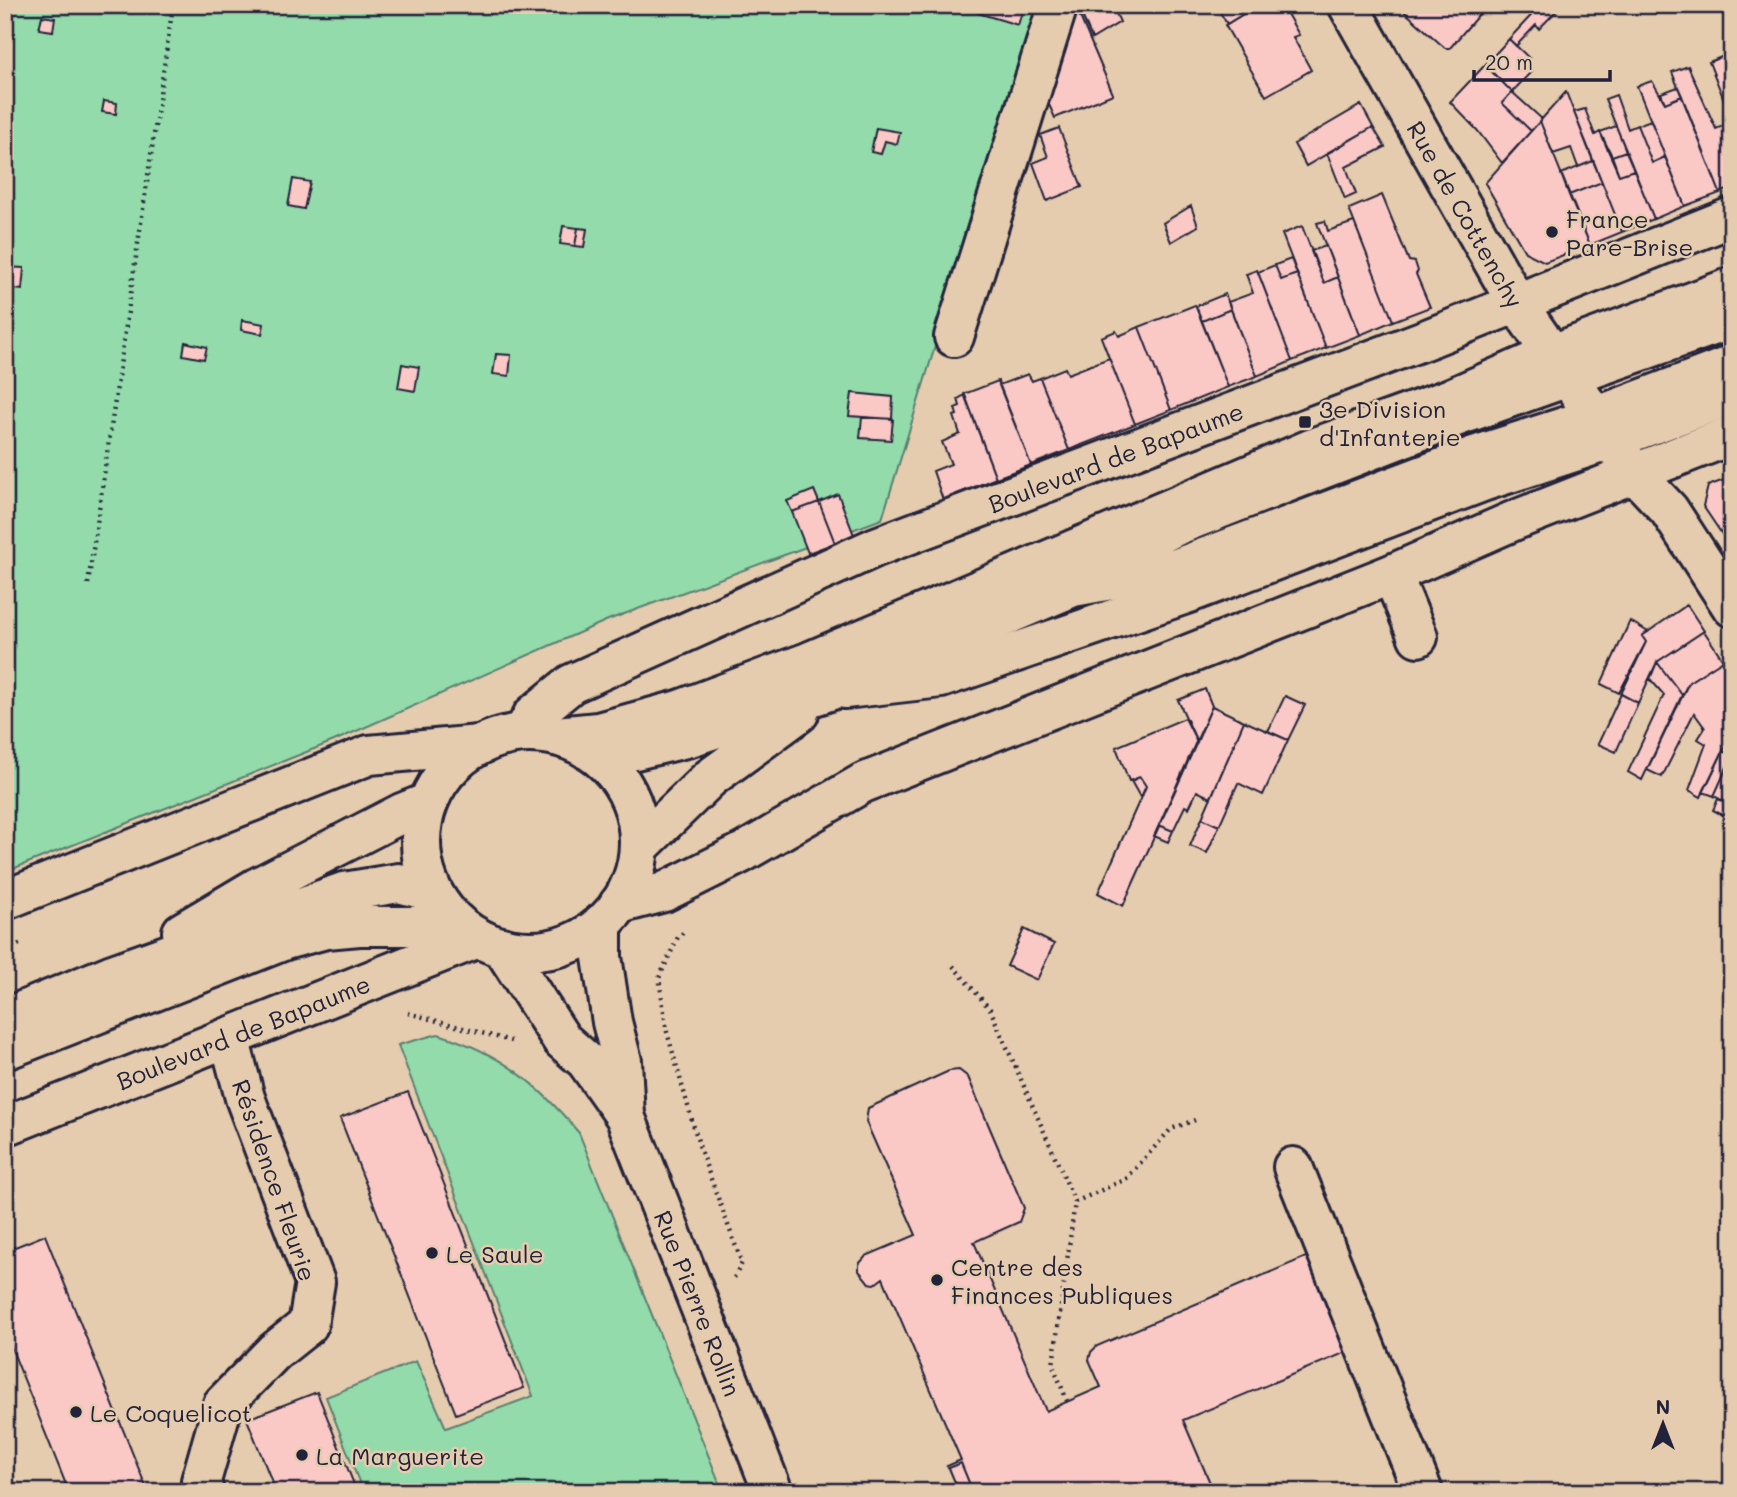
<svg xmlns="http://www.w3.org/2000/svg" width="1737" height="1497" font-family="Mali,sans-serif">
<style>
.green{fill:#93dbaa;stroke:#5a7e72;stroke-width:2}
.building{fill:#fac9c6;stroke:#22223b;stroke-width:2}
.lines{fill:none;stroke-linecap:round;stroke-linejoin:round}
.minor-casing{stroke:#22223b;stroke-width:44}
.major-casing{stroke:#22223b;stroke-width:44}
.path{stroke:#22223b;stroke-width:4.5;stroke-dasharray:2 5;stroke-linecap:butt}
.minor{stroke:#e6ccae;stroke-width:38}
.major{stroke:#e6ccae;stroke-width:38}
.poi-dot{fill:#22223b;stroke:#e6ccae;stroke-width:2.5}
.labels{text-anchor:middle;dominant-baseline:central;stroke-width:5;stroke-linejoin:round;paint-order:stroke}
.street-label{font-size:24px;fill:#22223b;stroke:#e6ccae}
.poi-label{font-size:24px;fill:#22223b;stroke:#e6ccae;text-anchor:start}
</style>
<rect width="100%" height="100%" fill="#e6ccae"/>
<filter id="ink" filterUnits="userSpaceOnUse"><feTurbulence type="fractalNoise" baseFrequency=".0143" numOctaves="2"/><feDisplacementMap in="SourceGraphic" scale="14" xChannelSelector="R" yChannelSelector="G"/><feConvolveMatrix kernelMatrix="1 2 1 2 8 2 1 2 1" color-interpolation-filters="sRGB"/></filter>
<g filter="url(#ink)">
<path class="green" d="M5 5H1040L882 519 608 620 334 741 5 872Z
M438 1034C501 1053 537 1083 579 1133L723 1492H363L326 1397 416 1361 446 1428 533 1396 398 1045Z"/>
<path class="building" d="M980 5H1024L1018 25 978 13Z
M1075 5 1113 94 1055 118 1046 98Z
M1083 5H1112L1120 22 1092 39 1079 8Z
M1216 5H1258L1227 24Z
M1258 5H1282L1299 35 1293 37 1311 70 1266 96 1225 25Z
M1397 5H1485L1486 6 1450 48H1445Z
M1541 5H1562L1539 29 1536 25 1516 46 1509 39Z
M42 16 55 18 53 31 39 29Z
M1509 39 1529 58 1524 64 1532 71 1512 92 1485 65Z
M1726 55 1732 68V120L1709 62Z
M1485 65 1512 92 1502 103 1531 131 1502 163 1477 130 1450 102Z
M1688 66 1716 129 1732 122V188L1720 193 1672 72Z
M1652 81 1665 103 1682 96 1720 193 1685 206 1637 86Z
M1678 87 1682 96 1665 103 1661 93Z
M1512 92 1542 119 1531 131 1502 103Z
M1566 92 1593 161 1578 167 1571 148 1553 154 1540 121Z
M1616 95 1628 129 1637 125 1652 163 1665 157 1685 206 1654 219 1605 99Z
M104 101 117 103 116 114 102 112Z
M1361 105 1373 127 1306 166 1294 144Z
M1585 109 1595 135 1600 132 1619 175 1634 170 1654 219 1622 232 1574 112Z
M1651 120 1665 157 1652 163 1637 125Z
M1540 121 1590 245 1545 262 1525 252 1485 183Z
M1616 126 1626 151 1612 156 1600 132Z
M1373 127 1385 147 1346 167 1356 194 1345 199 1327 153Z
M876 128 900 132 897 144 885 141 881 154 871 152Z
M1059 128 1082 187 1047 201 1033 163 1048 157 1040 135Z
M1626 151 1634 170 1619 175 1612 156Z
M1593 161 1602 182 1569 195 1561 174Z
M293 179 310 182 304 209 288 206Z
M1602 182 1622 232 1590 245 1569 195Z
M1382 195 1409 261 1415 262 1418 271 1416 274 1430 307 1393 321 1349 209Z
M1191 206 1198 226 1171 242 1163 223Z
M1325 221 1328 231 1354 222 1393 321 1360 335 1317 223Z
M563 226 578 228 575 246 560 244Z
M1302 226 1324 283 1338 277 1360 335 1326 348 1282 234Z
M578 228 587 229 584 247 575 246Z
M1326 246 1338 277 1324 283 1311 251Z
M1291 259 1297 274 1281 280 1275 265Z
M1275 265 1281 280 1297 274 1326 348 1292 361 1258 272Z
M5 267 24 268 22 290 5 288Z
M1257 270 1292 361 1257 376 1228 302 1253 293 1246 274Z
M1225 294 1231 309 1202 321 1196 306Z
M1195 305 1228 387 1171 410 1139 327Z
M1231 309 1257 376 1228 387 1202 321Z
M242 320 264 324 262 334 241 330Z
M1139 327 1171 410 1135 424 1101 337 1116 331 1119 336Z
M185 342 207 347 204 359 183 355Z
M496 354 511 355 509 376 493 374Z
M1109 358 1135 424 1069 450 1040 378 1065 368 1068 374Z
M402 364 419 367 415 391 398 388Z
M1028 374 1032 381 1040 378 1069 450 1031 465 999 385Z
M998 381 1031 465 996 478 964 394Z
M852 393 893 397 892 419 849 416Z
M965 395 996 478 943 500 933 471 951 464 942 442 960 434 954 416 957 415 955 408 960 406 958 399Z
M862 417 893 419 891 440 860 438Z
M1732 477V549L1703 506 1708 486Z
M814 490 819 502 792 512 787 501Z
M838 494 854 535 835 543 819 502Z
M819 502 835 543 808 553 792 512Z
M1687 605 1704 631 1657 662 1638 703 1621 694 1646 642 1642 636Z
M1630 621 1648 632 1642 636 1646 642 1619 693 1601 684Z
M1704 631 1723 660 1689 682 1682 695 1657 662Z
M1723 660 1732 673V733L1701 797 1689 790 1706 744 1698 739 1705 728 1694 713 1662 777 1647 770 1689 682Z
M1657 662 1682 695 1642 780 1628 772 1664 695 1650 679Z
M1205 689 1212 706 1197 742 1178 700Z
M1621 694 1638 703 1616 752 1598 744Z
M1285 696 1305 705 1288 740 1268 731Z
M1212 706 1244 721 1211 798 1197 791 1189 808 1185 806 1173 831 1159 825Z
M1185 718 1197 742 1123 906 1098 893 1146 786 1140 777 1129 781 1116 747Z
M1244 721 1288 740 1263 795 1238 783 1219 826 1202 818Z
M1723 751 1732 756 1714 796 1703 792Z
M1732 756V789L1725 802 1714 796Z
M1140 777 1146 786 1141 799 1131 781Z
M1718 799 1732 805V820L1713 810Z
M1202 818 1219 826 1207 853 1190 846Z
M1159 825 1173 831 1168 842 1154 836Z
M1024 929 1054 944 1037 980 1007 966Z
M959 1070 968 1077 1024 1208 1019 1222 974 1242 1046 1411 1101 1387 1089 1360 1091 1352 1097 1346 1313 1254 1330 1290 1322 1293 1327 1303 1334 1300 1347 1349 1342 1354 1183 1420 1214 1492H973L961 1463 949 1468 947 1466 961 1460 883 1278 875 1284 869 1283 859 1271V1264L866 1256 916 1235 866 1122 868 1108 949 1071Z
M408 1092 524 1388 456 1414 340 1118Z
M45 1235 148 1492H69L5 1332V1251Z
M317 1392 357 1492H276L247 1419Z
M961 1463 973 1492H959L949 1468Z"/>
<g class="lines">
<g class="minor-casing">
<g id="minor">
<path id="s1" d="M1348 5 1516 302 1635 474 1669 510 1732 607"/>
<path d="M954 337 1058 5"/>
<path d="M1392 574 1418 637"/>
<path d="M845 689 941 678 1189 593 1485 481 1611 440 1732 395"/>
<path id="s2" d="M523 733 533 715 571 684 876 547 1427 339 1732 217"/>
<path d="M557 736 598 732 679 710 808 662 1313 448 1451 398 1552 354 1732 287"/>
<path d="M5 900 369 755 479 745"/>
<path d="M619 904 664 892 742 853 863 783 1392 574 1513 521 1732 435"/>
<path d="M602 923V957L612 1022 622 1061 625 1116"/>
<path id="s3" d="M502 947 562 1040 586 1061 625 1116 773 1492"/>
<path d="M5 1050 285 940 326 929 359 926H460"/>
<path id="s4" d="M5 1126 478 938"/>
<path d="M1293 1167 1423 1492"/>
<path d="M204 1492 201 1481 223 1404 274 1352 308 1325 315 1282 245 1098 229 1037"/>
</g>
</g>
<g class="major-casing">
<path id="major" d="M1086 577 1112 558 1178 525 1458 416 1732 319
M421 842a109 109 0 1 1 218 0a109 109 0 1 1-218 0Z
M588 750H635L690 737 829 691 1073 587 1177 568 1474 456 1595 417 1732 365
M639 847 710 778 799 713
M182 932 256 888 402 813 427 803
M5 1018 110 975 344 892 399 883 432 892"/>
</g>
<path class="path" d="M88 584 173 5
M683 933 678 937 659 978 667 1032 701 1152 742 1263 734 1278
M5 950 22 943
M953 966 990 1009 1075 1202 1053 1365 1067 1401
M408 1013 511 1041
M1075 1202 1126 1179 1171 1129 1195 1120"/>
<use href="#minor" class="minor"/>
<use href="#major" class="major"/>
</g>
</g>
<g class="poi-dot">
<circle cx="1552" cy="232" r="7"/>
<rect x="1298" y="415" width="14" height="14" rx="3.5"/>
<circle cx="432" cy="1253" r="7"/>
<circle cx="937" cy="1280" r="7"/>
<circle cx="76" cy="1412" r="7"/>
<circle cx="302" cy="1455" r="7"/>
</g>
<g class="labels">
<g class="street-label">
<text stroke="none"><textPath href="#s1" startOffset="240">Rue de Cottenchy</textPath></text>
<text stroke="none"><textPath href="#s2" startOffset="660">Boulevard de Bapaume</textPath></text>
<text stroke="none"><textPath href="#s4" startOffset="256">Boulevard de Bapaume</textPath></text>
<text transform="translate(275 1180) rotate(71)">Résidence Fleurie</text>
<text stroke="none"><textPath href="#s3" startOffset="411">Rue Pierre Rollin</textPath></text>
</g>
<g class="poi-label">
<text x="1566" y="218">France<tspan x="1566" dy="28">Pare-Brise</tspan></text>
<text x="1319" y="408">3e Division<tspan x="1319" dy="28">d'Infanterie</tspan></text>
<text x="446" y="1253">Le Saule</text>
<text x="951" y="1266">Centre des<tspan x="951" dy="28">Finances Publiques</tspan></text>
<text x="90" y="1412">Le Coquelicot</text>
<text x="316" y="1455">La Marguerite</text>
</g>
</g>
<rect width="1737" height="1497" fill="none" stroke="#e6ccae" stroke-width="28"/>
<rect x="14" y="14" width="1709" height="1469" fill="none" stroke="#22223b" stroke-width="2.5" filter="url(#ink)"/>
<g transform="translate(1663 1424)" stroke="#e6ccae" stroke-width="5" paint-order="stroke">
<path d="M0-5L12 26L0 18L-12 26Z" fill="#22223b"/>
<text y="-10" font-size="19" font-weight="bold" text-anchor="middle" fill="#22223b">N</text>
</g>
<path d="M1474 70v10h136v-10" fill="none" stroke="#22223b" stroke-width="3.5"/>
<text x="1485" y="70" font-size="21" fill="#22223b" stroke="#e6ccae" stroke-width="5" paint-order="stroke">20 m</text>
</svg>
